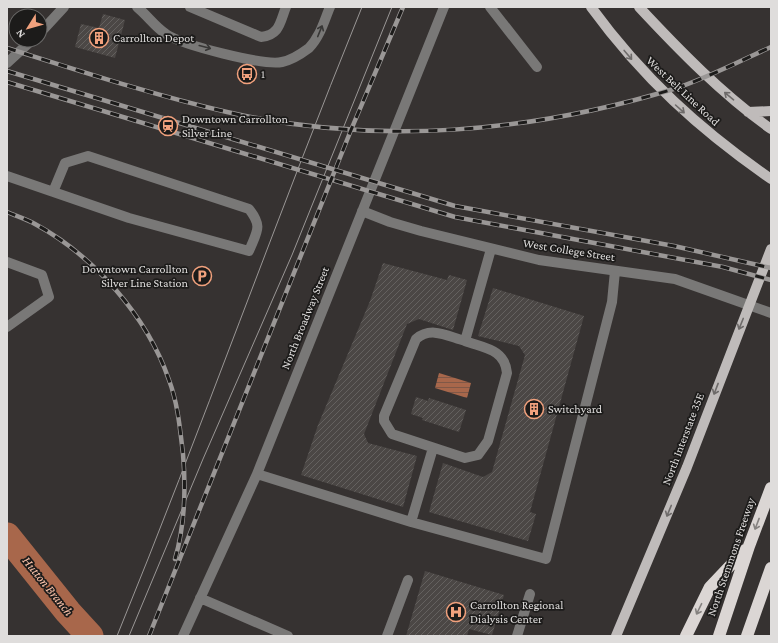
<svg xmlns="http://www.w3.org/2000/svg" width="778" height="643" font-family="'Crimson Pro',serif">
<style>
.water{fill:url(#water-rules)}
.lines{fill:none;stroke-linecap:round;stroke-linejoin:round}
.river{stroke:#a8674b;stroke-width:27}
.building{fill:url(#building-hatch)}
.minor{stroke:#797877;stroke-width:10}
.major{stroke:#bfbbba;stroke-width:10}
.highway{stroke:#dbd6d4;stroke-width:12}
.tram{stroke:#9a9796;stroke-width:1}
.rail-casing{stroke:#9a9796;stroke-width:4.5}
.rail{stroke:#1c1b1a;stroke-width:3;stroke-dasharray:9;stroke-linecap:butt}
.oneway{stroke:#383736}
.oneway2{stroke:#6e6b6a}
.oneway3{stroke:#858280}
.labels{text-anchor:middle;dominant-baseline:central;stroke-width:3.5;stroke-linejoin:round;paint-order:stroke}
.poi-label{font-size:12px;fill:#dfdddc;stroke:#1c1b1a;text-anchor:start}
.street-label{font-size:12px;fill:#dfdddc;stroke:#1c1b1a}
.water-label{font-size:13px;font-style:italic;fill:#fcc3aa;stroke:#1c1b1a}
</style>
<defs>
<pattern id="water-rules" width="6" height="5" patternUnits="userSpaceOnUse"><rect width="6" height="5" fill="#a8674b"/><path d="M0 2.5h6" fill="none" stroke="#805847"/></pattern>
<pattern id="building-hatch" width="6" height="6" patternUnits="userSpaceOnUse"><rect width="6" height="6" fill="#4b4745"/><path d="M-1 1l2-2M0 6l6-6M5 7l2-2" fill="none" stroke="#64615f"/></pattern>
</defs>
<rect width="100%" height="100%" fill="#363231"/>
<path class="water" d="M439 373 471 383 467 398 435 388Z"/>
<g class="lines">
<path class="river" d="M7 536 68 612 90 636"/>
</g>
<path class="building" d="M103 14 125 20 115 58 75 47 81 24 99 28Z
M383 263 447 280 449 275 467 280 453 330 419 319 407 324 364 434 368 443 417 456 403 507 301 475 318 425 370 301Z
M493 288 584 316 530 512 536 514 528 541 429 512 443 463 483 477 492 472 525 355 519 346 478 336Z
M416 397 428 401 429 398 466 410 459 432 422 420 423 418 411 414Z
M425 571 504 595 492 635 469 629 467 636H406Z"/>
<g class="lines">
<path class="minor" d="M137 7C147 15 155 27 166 34 182 45 264 66 282 62 292 60 301 54 309 48 320 37 324 21 330 7
M190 7 261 37C280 35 280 22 286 7
M490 7 537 67
M40 33 64 7
M7 63 32 40
M7 176 129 218 249 251C257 231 263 227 249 209L88 156 65 163 53 192
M362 211 390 222 421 231 539 260 675 279 771 313
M7 262 42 275 49 297 7 327
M465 341C484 348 505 349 507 373L488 441 478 455 465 458 392 434 384 421V416L416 339C431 326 447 336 465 341L491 249
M257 474 411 522 546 559 612 302 615 271
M411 522 433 448
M200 598 288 636
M183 636 257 474 444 7
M387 636 408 580
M517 636 530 594"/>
<path class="major" d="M591 7C643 78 699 129 771 179
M639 7C680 51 722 94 771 129
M748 112 771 111
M616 636 687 467 771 249"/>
<path class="highway" d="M686 636 710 587 745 550
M719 636 749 546 771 488
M747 636 771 568"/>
<path class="tram" d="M117 636C202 428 277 216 362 7
M129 636 203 459 292 255 392 7"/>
<g class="rail-casing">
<path id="rail" d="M7 48C80 71 153 95 227 112 377 146 531 133 677 88 709 77 740 61 771 47
M7 71 455 206 674 246 771 268
M7 82 455 217 723 267 771 280
M7 212C16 216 26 219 35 224 94 256 147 316 169 380 178 404 180 429 183 454 186 489 185 525 175 559
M149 636 351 130 403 7"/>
</g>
<use href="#rail" class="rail"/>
</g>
<defs><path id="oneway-shaft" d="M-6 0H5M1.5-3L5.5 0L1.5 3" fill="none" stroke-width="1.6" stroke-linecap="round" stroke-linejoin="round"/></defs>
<g class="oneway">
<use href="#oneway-shaft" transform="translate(320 31) rotate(-68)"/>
<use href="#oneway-shaft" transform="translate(205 47) rotate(15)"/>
</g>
<g class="oneway2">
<use href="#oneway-shaft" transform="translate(628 55) rotate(50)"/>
<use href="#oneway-shaft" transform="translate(729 96) rotate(-140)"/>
<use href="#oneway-shaft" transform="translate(680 109) rotate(42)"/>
<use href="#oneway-shaft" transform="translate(741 324) rotate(112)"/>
<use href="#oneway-shaft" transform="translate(716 389) rotate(111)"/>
<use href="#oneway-shaft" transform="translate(669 511) rotate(112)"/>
</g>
<g class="oneway3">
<use href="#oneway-shaft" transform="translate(757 524) rotate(111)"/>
<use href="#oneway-shaft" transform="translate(699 609) rotate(116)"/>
</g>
<defs>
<g id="building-ring" transform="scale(1)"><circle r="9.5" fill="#1c1b1a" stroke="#f1a17d" stroke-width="1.5"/><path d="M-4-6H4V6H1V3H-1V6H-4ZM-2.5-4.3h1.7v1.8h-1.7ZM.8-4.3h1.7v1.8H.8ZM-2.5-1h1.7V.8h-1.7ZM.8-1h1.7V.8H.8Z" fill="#f1a17d"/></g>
<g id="bus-ring" transform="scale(1)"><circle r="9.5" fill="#1c1b1a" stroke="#f1a17d" stroke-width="1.5"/><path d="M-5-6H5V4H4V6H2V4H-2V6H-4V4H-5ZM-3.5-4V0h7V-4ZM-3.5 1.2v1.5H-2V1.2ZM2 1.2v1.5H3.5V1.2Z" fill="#f1a17d"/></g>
<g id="station-ring" transform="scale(1)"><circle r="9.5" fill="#1c1b1a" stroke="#f1a17d" stroke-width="1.5"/><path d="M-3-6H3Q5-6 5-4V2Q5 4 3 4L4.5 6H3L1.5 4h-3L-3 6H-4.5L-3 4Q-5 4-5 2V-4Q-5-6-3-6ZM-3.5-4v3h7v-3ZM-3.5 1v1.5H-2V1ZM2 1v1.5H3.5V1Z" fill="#f1a17d"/></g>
<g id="parking-ring" transform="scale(1)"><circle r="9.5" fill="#1c1b1a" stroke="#f1a17d" stroke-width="1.5"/><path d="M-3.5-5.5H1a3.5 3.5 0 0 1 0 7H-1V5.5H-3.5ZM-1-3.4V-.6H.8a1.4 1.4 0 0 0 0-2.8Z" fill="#f1a17d"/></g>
<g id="hospital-ring" transform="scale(1)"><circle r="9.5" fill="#1c1b1a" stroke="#f1a17d" stroke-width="1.5"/><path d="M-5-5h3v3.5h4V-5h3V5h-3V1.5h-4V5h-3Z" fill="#f1a17d"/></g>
</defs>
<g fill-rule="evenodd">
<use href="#building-ring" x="99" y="38"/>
<use href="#bus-ring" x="247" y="74"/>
<use href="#station-ring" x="168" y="126"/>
<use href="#parking-ring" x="202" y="276"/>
<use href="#building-ring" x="534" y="409"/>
<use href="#hospital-ring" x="456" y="612"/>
</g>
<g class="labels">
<g class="poi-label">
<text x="113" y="38">Carrollton Depot</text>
<text x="261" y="74">1</text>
<text x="182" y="119">Downtown Carrollton<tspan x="182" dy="14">Silver Line</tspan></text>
<text x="188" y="269" text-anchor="end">Downtown Carrollton<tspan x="188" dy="14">Silver Line Station</tspan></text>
<text x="548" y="409">Switchyard</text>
<text x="470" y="605">Carrollton Regional<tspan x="470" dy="14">Dialysis Center</tspan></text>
</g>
<g class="street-label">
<text transform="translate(683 91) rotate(43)">West Belt Line Road</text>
<text transform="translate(569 250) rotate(9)">West College Street</text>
<text transform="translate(305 318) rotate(-68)">North Broadway Street</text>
<text transform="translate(683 439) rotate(-69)">North Interstate 35E</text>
<text transform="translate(731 557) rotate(-71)">North Stemmons Freeway</text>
</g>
<g class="water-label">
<text transform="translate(48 586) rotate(51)">Hutton Branch</text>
</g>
</g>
<rect width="778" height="643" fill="none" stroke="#dfdddc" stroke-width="16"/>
<g transform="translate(28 28) rotate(233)"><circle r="19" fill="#1c1b1a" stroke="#6a6968"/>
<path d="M0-3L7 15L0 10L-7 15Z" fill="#f1a17d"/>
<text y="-6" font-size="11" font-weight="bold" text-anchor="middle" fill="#dfdddc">N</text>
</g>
</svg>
